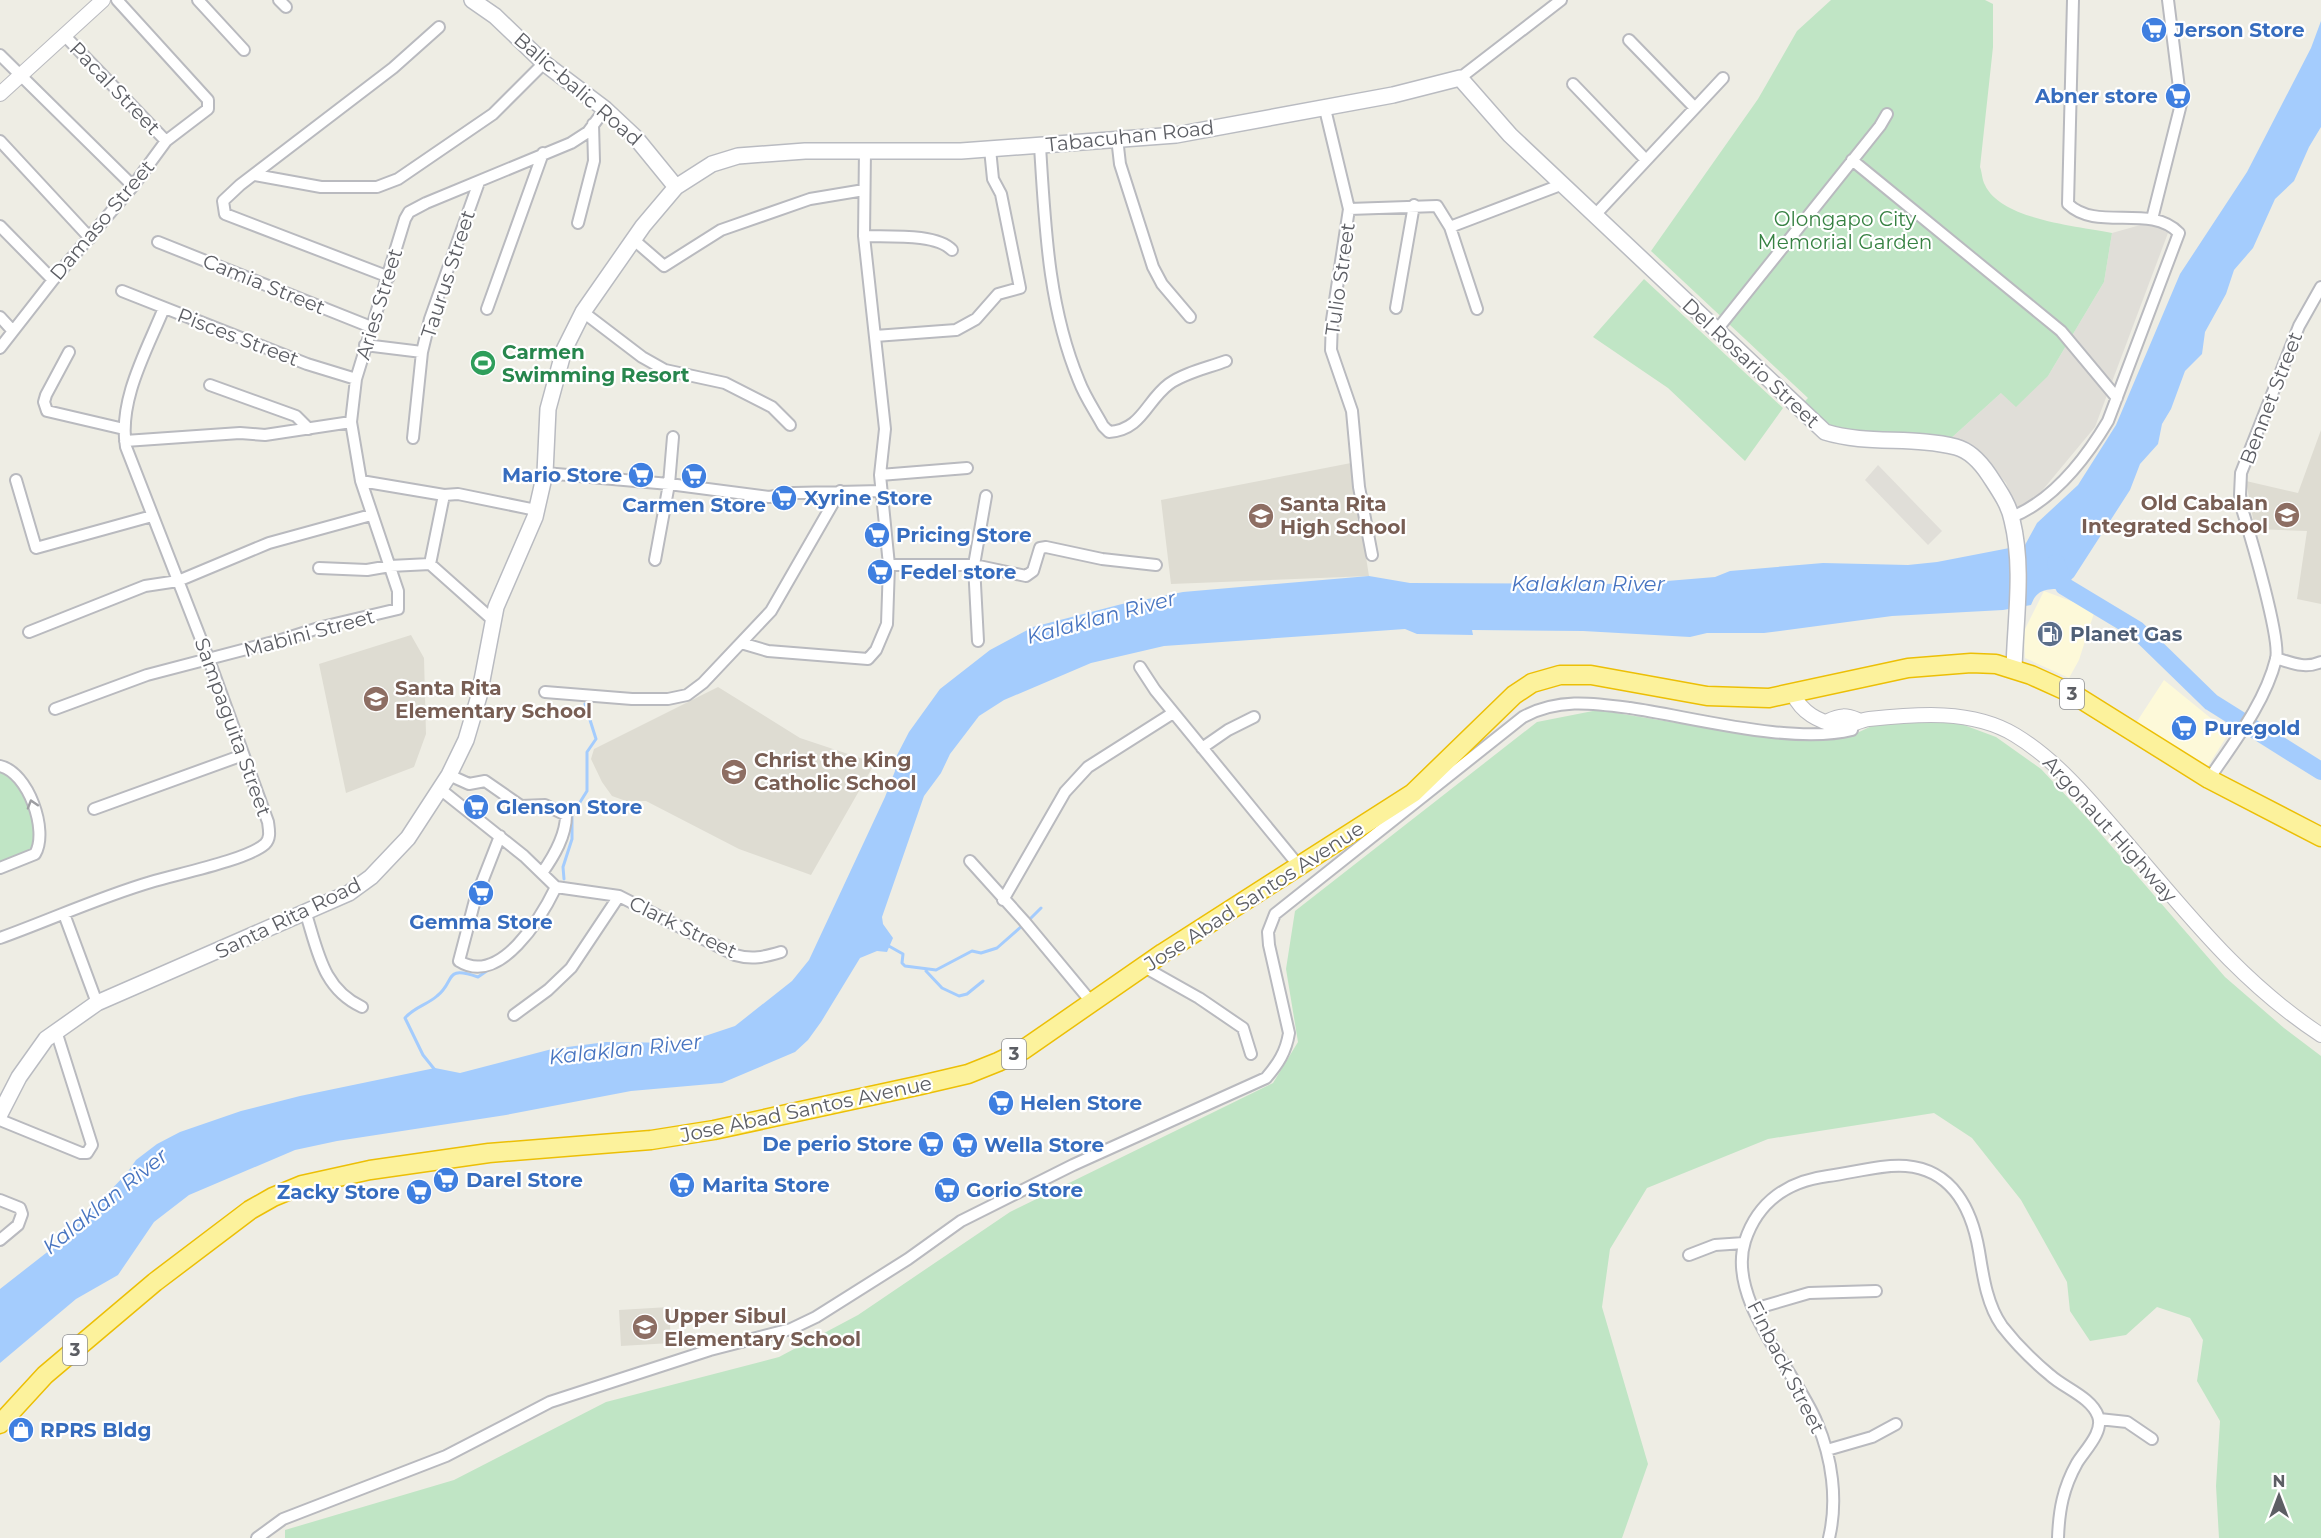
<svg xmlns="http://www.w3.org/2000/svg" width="2321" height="1538" font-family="Montserrat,sans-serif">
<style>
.commercial{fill:#fdf9d9}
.industrial{fill:#e0ded8}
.education{fill:#dedcd2}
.green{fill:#c0e5c5}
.water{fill:#a4ccfd}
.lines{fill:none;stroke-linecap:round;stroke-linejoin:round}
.stream{stroke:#a4ccfd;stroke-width:3}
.river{stroke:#a4ccfd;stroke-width:18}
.minor-casing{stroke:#b9babf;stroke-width:14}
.tertiary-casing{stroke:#b9babf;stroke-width:16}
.secondary-casing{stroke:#b9bbc1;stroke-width:18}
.trunk-casing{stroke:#ecbf05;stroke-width:21}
.minor{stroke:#fff;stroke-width:10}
.tertiary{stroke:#fff;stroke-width:14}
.secondary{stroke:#fff;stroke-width:15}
.trunk{stroke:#fcf29c;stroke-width:18}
.oneway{stroke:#9d9ea2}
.labels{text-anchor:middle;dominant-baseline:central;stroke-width:4.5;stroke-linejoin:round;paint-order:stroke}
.shield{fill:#fff;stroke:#8d8e92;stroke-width:1.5}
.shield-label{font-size:18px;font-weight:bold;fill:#5c5e64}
.shop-label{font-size:20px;font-weight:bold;fill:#366cbe;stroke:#fff;text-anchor:start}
.street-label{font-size:20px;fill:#5c5e64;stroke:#fff}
.park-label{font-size:20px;fill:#368142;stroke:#fff}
.leisure-label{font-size:20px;font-weight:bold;fill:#27864d;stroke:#fff;text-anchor:start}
.education-label{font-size:20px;font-weight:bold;fill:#785e54;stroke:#fff;text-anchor:start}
.service-label{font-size:20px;font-weight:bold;fill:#4e5e75;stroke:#fff;text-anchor:start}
.water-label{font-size:21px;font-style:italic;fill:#4774c0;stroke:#fff}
</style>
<rect width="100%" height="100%" fill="#eeede4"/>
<path class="commercial" d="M2044 591 2095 610 2079 660 2069 678 2025 658 2024 631Z
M2164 680 2229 733 2208 766 2136 723Z"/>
<path class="industrial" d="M2151 222 2168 233 2095 427 2031 504 2016 507 2006 483 1976 448 1949 440 2001 393 2048 376 2104 282 2112 233Z
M1878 465 1942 531 1928 545 1865 480Z"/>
<path class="education" d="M2321 430V604L2297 599 2307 531 2255 529 2246 481 2298 493Z
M1351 463 1369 576 1171 584 1161 500Z
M411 635 424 658 426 734 414 767 346 793 319 664Z
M718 687 800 738 875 763 811 875 739 849 646 801H626L612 796 602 782 591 759 594 749Z
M669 1307 671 1343 621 1346 619 1310Z"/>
<path class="green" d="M1831 0H1985L1993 4V47L1980 167C1982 172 1982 180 1985 185 2001 220 2078 226 2112 233L2104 282 2048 376 2016 407 2001 393 1949 440 1832 432 1803 403 1808 398 1651 251 1758 99 1797 31Z
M1644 279 1783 408 1745 461 1668 388 1593 337Z
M1598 710 1762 737 1833 740 1857 733 1878 723 1953 721 1996 737 2041 769 2087 818 2225 977 2284 1028 2321 1056V1538H2219L2216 1486 2220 1421 2197 1381 2203 1340 2190 1318 2157 1307 2126 1335 2090 1341 2070 1311 2067 1282 2021 1200 1972 1138 1934 1113 1768 1139 1647 1188 1610 1249 1602 1307 1648 1464 1622 1538H285V1530L454 1480 606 1402 779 1357 858 1315 1010 1212 1273 1083 1298 1042 1286 969 1295 911 1537 722Z
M0 766 31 799 39 848 0 868Z"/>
<path class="water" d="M2321 21V127L2309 147 2294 181 2275 199 2253 248 2234 270 2226 294 2205 332 2202 354 2185 371 2171 409 2162 424 2158 444 2140 464 2130 490 2074 577 2061 589C2046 589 2037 589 2031 605L2003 610 1892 616 1764 633H1707L1690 637 1583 631 1472 630 1473 635 1417 634 1405 629 1164 646 1091 663 1004 700 979 716 950 754 941 773 924 796 882 917 883 924 893 938 887 952 877 951 860 958 821 1022 808 1040 795 1052 722 1083 631 1091 506 1115 337 1141 295 1150 189 1195 154 1222 118 1275 76 1299 0 1363V1289L64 1239 127 1173 136 1160 157 1144 180 1132 241 1111 300 1096 435 1068 460 1073 552 1049 606 1042 684 1043 735 1026 792 981 809 960 885 797 895 771 894 761 909 732 940 689 990 650 1033 627 1122 604 1183 592 1369 576 1410 583 1631 584 1715 577 1730 571 1823 563 1908 565 1937 562 2025 545 2037 523 2078 485 2116 425 2180 274 2247 172 2311 48Z"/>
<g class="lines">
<path class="stream" d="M564 879 563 867 572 839V815L587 791V752L596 739 585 704
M1028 921 1041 908
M887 945 903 954 902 963 905 966 936 970 972 951 981 953 997 948 1023 925
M926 971 942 988 959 996 967 994 983 981
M435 1070 423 1055 405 1018C414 1007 427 1005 437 996 456 981 443 965 478 977L491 968"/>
<path class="river" d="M2056 563 2064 586 2137 630 2211 702 2321 771"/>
<g class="minor-casing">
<path id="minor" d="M198 0 244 50
M279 0 286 7
M65 36 166 141
M1629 40 1695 108
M0 55 133 186
M1460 78 1561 0
M1573 84 1645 159
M1325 109 1349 209 1332 320 1331 350 1352 411 1359 487 1372 555
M1117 138 1120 164 1153 267 1162 284 1190 317
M0 141 90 238
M1040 146C1045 225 1048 307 1079 381 1085 397 1095 411 1103 426L1109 432C1142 430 1146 401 1169 384 1184 373 1207 368 1226 361
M1852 160 2061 331 2117 398
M255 175 321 187H377L398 179 493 114 544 63
M1349 209 1437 206 1450 227 1477 309
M1595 215 1723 78
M2152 219 2181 104 2168 0
M578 223 594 161 593 124
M0 226 53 280
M1450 227 1563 184
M864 236C888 237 936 233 952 250
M634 240 664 266 721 230 810 199 864 190
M158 242 371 327
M389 277 225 214 223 201 240 185 393 68 439 27
M122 291 307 364 356 379
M1396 308 1414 205
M487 309 543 153
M583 312 642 357 665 370 725 383 772 407 790 425
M0 317 12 330
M1716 331 1880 126 1887 114
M875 336 956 330 976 319 998 294 1020 288 1001 194 993 179 990 149
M365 345 422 352
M0 348 53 280 133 186 166 141 208 109V100L117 0
M69 352 46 395 44 402 47 411 124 429
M210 385 296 416 309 429
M413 438 422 352 430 319 479 182
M125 441 240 433 265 435 351 422
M545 473 669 484 769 497 794 493 881 491
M880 475 967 468
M16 480 36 548 152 516
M361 481 444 495 430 564
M444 495 458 494 536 510
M2012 517C2053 500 2086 458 2108 421L2179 233C2150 203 2097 232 2068 204L2073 0
M655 560 669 484 673 437
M889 565H974L1026 576 1033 571 1040 548 1046 547 1102 559 1156 565
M319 568 367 570 390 566 430 564 494 621
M29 632 145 586 178 581 269 543 371 515
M978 641 974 565 986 496
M741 643 768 651 868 659 876 650 887 624 889 565 880 475 885 429 864 236 865 150
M2276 658C2292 663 2305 669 2321 662
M1140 667 1155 690 1299 866
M545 692 632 699H668L687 695 703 683 771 611 840 491
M55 709 147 675 281 640 322 627 398 609V591L361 481 351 422 356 379 405 219 409 212 426 203 571 143 588 132 605 109
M1202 748 1228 730 1254 717
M0 766C28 772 49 831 35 854L0 868
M449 775 469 784 485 781 521 806 545 805 566 815C566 836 554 856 542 873
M2209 779C2234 742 2265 703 2276 659 2281 639 2251 538 2243 512L2240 495 2241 473 2299 326 2321 287
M440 789 524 856 556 887 619 896 735 955C752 960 764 957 781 952
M94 809 243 755
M500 836 475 900 459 961C500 987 542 916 556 887
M970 861 1024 921 1093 1004
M1003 900 1065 792 1088 767 1173 713
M64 914 97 1003
M306 914C318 952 323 989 362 1007
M0 938C50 920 100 897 151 882 177 874 247 860 265 844 271 838 269 830 268 822L209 660 126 447C118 400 147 350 164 308
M1144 967 1199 998 1243 1028 1251 1054
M514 1015 548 990 571 968 619 896
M0 1120 81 1153H87L92 1145 56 1031
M0 1200 20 1208 22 1214 18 1225 0 1240
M1689 1255 1715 1245 1744 1243
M1754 1309 1809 1293 1876 1291
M2099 1419 2127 1422 2152 1439
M1827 1450 1872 1437 1896 1424
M257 1538 283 1519 446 1456 550 1402 710 1350 791 1329 816 1317 908 1259 961 1221 1073 1165 1266 1078C1278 1064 1286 1052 1289 1033L1269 945 1268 932 1275 914 1523 717C1558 698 1592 703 1630 708 1692 717 1793 745 1852 730
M1829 1538C1838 1500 1832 1458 1817 1423 1796 1371 1726 1300 1745 1241 1758 1201 1789 1181 1828 1176 1853 1173 1882 1164 1906 1166 1953 1170 1972 1210 1979 1251 1983 1276 1987 1305 2002 1326 2016 1344 2033 1361 2050 1375 2064 1388 2091 1397 2098 1416 2104 1432 2085 1450 2077 1463 2063 1488 2059 1510 2058 1538"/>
</g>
<g class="tertiary-casing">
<path id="tertiary" d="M0 94 103 0
M1793 694C1802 713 1818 721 1838 726 1848 728 1859 720 1869 719 1917 714 1972 709 2015 735 2061 763 2096 808 2131 848 2192 919 2242 983 2321 1035
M1828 721C1840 715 1846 715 1858 720"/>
</g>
<g class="secondary-casing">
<path id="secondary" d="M472 0 495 16 544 63 605 109 636 138 676 187
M0 1114 19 1077 46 1039 97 1003 349 893 371 877 408 838 449 775 466 740 479 696 496 607 535 517 545 473 548 409 564 350 583 312 643 226 676 187 712 164 738 156 805 151H961L1176 135 1393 95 1460 78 1510 135 1825 432C1867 445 1913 436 1956 447 1971 451 1981 463 1989 475 1998 489 2009 504 2012 520 2024 568 2015 621 2014 670"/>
</g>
<g class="trunk-casing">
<path id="trunk" d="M0 1424 45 1375 155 1282 250 1210 273 1197 302 1185 370 1170 489 1153 651 1140 714 1130 921 1085 968 1074 998 1062 1023 1050 1163 953 1413 793 1514 695 1532 683 1560 675H1591L1707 696 1769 698 1908 668 1971 663 1996 664 2031 675 2073 694 2209 779 2321 837"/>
</g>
<use href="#minor" class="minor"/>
<use href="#tertiary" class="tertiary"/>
<use href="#secondary" class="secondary"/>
<use href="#trunk" class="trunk"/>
</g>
<defs><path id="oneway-chevron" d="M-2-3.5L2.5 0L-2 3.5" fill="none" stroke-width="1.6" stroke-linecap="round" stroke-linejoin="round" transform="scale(1.5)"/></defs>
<use class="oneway" href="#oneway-chevron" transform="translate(32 804) rotate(-107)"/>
<defs>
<g id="supermarket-disc" transform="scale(1.35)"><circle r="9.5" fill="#3f7fe0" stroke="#fff"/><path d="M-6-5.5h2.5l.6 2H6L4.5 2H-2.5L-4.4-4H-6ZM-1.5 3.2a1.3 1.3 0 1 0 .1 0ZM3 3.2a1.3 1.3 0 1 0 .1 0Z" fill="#fff"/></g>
<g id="stadium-disc" transform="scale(1.35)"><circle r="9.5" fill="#2e9e5b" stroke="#fff"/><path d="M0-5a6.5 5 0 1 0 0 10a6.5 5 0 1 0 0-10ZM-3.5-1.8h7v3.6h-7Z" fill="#fff"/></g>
<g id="school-disc" transform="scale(1.35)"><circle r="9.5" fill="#8d6e63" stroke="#fff"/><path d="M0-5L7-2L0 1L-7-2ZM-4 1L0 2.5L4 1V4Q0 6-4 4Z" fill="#fff"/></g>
<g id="fuel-disc" transform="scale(1.35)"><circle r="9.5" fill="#5c6f8a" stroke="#fff"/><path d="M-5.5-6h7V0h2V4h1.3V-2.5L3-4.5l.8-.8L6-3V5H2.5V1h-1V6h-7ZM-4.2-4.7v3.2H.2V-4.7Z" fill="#fff"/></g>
<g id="shop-disc" transform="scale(1.35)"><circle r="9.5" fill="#3f7fe0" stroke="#fff"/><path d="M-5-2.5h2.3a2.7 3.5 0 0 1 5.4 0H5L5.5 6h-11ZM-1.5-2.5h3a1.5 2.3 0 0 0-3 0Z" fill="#fff"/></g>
</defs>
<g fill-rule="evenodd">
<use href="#supermarket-disc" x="2154" y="30"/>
<use href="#supermarket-disc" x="2178" y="96"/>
<use href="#stadium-disc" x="483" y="363"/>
<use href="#supermarket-disc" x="641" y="475"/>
<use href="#supermarket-disc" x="694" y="476"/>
<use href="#supermarket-disc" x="784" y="498"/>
<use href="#school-disc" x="2287" y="515"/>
<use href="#school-disc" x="1261" y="516"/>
<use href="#supermarket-disc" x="877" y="535"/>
<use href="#supermarket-disc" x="880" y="572"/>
<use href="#fuel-disc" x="2050" y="634"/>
<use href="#school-disc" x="376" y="699"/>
<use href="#supermarket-disc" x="2184" y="728"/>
<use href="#school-disc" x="734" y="772"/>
<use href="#supermarket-disc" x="476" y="807"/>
<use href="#supermarket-disc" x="481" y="893"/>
<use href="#supermarket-disc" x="1001" y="1103"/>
<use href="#supermarket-disc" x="931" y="1144"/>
<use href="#supermarket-disc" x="965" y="1145"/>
<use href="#supermarket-disc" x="446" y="1180"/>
<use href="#supermarket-disc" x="682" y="1185"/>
<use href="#supermarket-disc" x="947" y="1190"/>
<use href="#supermarket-disc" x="419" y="1192"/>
<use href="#school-disc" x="645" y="1327"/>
<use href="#shop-disc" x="21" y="1430"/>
</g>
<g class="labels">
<g class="shield">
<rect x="2060" y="679" width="24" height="30" rx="4.5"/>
<rect x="1002" y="1039" width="24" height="30" rx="4.5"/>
<rect x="63" y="1335" width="24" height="30" rx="4.5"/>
</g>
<g class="shield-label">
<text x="2072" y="694">3</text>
<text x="1014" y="1054">3</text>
<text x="75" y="1350">3</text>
</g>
<g class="shop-label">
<text x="2174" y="30">Jerson Store</text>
<text x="2158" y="96" text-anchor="end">Abner store</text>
<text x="622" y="475" text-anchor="end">Mario Store</text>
<text x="804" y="498">Xyrine Store</text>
<text x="694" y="505" text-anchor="middle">Carmen Store</text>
<text x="896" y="535">Pricing Store</text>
<text x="900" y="572">Fedel store</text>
<text x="2204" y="728">Puregold</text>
<text x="496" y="807">Glenson Store</text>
<text x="481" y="922" text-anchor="middle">Gemma Store</text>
<text x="1020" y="1103">Helen Store</text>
<text x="912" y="1144" text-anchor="end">De perio Store</text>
<text x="984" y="1145">Wella Store</text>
<text x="466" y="1180">Darel Store</text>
<text x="702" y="1185">Marita Store</text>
<text x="966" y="1190">Gorio Store</text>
<text x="400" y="1192" text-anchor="end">Zacky Store</text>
<text x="40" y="1430">RPRS Bldg</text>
</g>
<g class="street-label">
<text transform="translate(115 88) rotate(46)">Pacal Street</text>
<text transform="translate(578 89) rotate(41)">Balic-balic Road</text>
<text transform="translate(1130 136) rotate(-6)">Tabacuhan Road</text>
<text transform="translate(102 220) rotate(-50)">Damaso Street</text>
<text transform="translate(448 274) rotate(-72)">Taurus Street</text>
<text transform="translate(1340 279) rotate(-82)">Tulio Street</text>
<text transform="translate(264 284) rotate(22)">Camia Street</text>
<text transform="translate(379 304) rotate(-73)">Aries Street</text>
<text transform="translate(238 337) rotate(21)">Pisces Street</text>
<text transform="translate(1751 363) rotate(43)">Del Rosario Street</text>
<text transform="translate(2271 398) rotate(-69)">Bennet Street</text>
<text transform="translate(309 633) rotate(-15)">Mabini Street</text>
<text transform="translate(233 727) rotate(70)">Sampaguita Street</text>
<text transform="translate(2110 829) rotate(48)">Argonaut Highway</text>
<text transform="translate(1254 896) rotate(-33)">Jose Abad Santos Avenue</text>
<text transform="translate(288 918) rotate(-26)">Santa Rita Road</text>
<text transform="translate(683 927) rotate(26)">Clark Street</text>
<text transform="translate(806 1109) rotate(-12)">Jose Abad Santos Avenue</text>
<text transform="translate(1786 1367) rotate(63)">Finback Street</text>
</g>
<g class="park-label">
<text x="1845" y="219">Olongapo City<tspan x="1845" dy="23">Memorial Garden</tspan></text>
</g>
<g class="leisure-label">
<text x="502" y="352">Carmen<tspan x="502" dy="23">Swimming Resort</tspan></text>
</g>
<g class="education-label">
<text x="2268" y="503" text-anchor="end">Old Cabalan<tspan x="2268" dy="23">Integrated School</tspan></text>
<text x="1280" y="504">Santa Rita<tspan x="1280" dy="23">High School</tspan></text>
<text x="395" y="688">Santa Rita<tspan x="395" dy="23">Elementary School</tspan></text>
<text x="754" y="760">Christ the King<tspan x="754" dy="23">Catholic School</tspan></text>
<text x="664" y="1316">Upper Sibul<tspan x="664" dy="23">Elementary School</tspan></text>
</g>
<g class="service-label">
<text x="2070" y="634">Planet Gas</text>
</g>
<g class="water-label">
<text x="1588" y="583">Kalaklan River</text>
<text transform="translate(1101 617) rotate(-15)">Kalaklan River</text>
<text transform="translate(625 1049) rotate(-6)">Kalaklan River</text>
<text transform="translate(105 1201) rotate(-39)">Kalaklan River</text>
</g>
</g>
<g transform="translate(2279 1496)" stroke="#ffffff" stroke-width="4.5" paint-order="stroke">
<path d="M0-4.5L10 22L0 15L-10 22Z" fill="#5c5e64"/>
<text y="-9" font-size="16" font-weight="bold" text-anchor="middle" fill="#5c5e64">N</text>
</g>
</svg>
